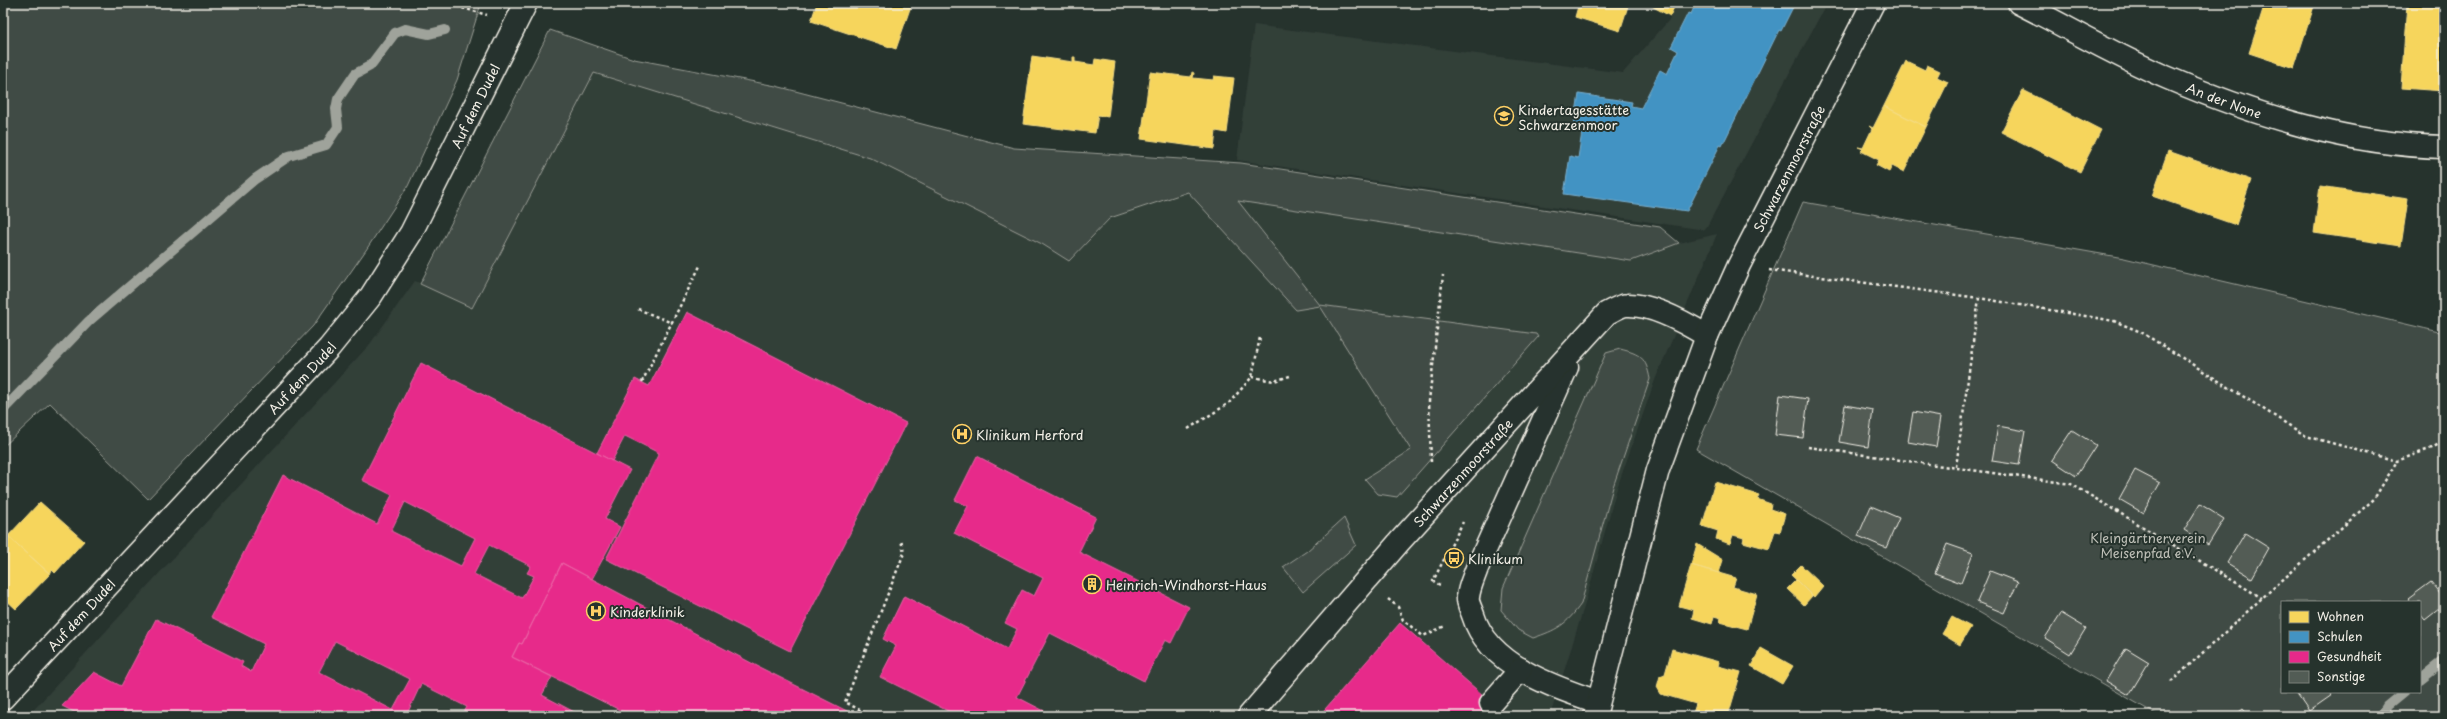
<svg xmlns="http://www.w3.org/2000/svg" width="2447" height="719" font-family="'Playpen Sans',sans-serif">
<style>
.built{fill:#333f39}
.green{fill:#414b45;stroke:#9a9e96;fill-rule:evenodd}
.homes{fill:#f6d55c;stroke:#f5dd86}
.schools{fill:#4393c3;stroke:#78afce}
.health{fill:#e7298a;stroke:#eb65a6;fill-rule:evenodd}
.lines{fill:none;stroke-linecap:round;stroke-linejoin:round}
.stream{stroke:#9fa39b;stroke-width:10}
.building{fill:#525c55;stroke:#f4f1e8}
.minor-casing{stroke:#f4f1e8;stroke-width:25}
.path{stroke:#f4f1e8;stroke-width:2.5;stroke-dasharray:3 3;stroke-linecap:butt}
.minor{stroke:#26332d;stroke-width:22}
.labels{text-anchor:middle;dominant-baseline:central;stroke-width:4;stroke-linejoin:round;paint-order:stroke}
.street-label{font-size:13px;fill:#f4f1e8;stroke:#26332d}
.poi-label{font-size:13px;fill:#f4f1e8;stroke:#26332d;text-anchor:start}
.park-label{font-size:13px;fill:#bebfb7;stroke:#26332d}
</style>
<rect width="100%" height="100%" fill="#26332d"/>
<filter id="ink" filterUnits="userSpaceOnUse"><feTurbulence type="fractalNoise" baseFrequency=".025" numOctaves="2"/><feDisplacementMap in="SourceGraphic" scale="8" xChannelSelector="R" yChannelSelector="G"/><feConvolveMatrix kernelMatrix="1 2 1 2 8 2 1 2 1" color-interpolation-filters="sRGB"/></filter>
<g filter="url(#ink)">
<path class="built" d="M1677 3H1827L1705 230 1237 160 1254 25 1623 73 1669 20Z
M594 73 870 158 1042 244 1069 261 1110 218 1188 192 1631 261 1679 243 1717 234 1655 380 1617 488 1584 607 1550 716H28L370 344 415 281 472 308Z"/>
<path class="green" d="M3 3H466L480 7 457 80 408 186 366 250 313 326 148 499 50 403 3 447Z
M550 30 634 59 776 86 1014 148 1241 163 1660 227 1679 243 1631 261 1238 201 1320 305 1536 334 1538 337 1397 497 1378 494 1365 479 1411 450 1320 306 1296 310 1188 192 1110 218 1069 261 1042 244 870 158 594 73 472 308 420 284Z
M1803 202 2124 258 2444 333V716H2159L1696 449ZM2282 602H2420V692H2282Z
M1620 349C1641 354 1646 358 1650 379L1613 487 1581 604C1566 625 1557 630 1533 638L1518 630 1501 610 1503 588 1606 353Z
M1344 518 1356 545 1303 592 1283 567 1307 551Z"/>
<path class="homes" d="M817 3H912L896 49 811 21Z
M1579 3H1629L1620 31 1575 17Z
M1646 3H1676L1670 16Z
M2137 3H2152L2149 9Z
M2265 3H2315L2294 68 2249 53Z
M2407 3H2444V91L2401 88Z
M1032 56 1073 62V57H1075V62L1094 65 1095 59 1115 62 1108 117 1098 115 1095 133 1023 124Z
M1906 61 1925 70 1927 65 1940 71 1937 77 1948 82 1926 127 1884 106Z
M1150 72 1191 77 1192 72 1194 73 1193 78 1213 80 1214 76 1234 78 1227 133 1216 131 1214 149 1141 139Z
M2023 90 2101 130 2080 172 2001 132Z
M1884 106 1926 127 1904 172 1892 166 1889 172 1876 165 1879 160 1861 151 1863 149 1858 147 1863 148 1872 129 1869 126 1873 128Z
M2168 151 2251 180 2236 225 2152 196Z
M2320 186 2408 199 2401 246 2314 233Z
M1715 482 1759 495 1757 499 1771 504 1770 509 1785 514 1780 532 1775 531 1769 549 1743 542 1744 538 1733 535 1730 544 1716 539 1718 531 1702 526Z
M40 502 84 541 55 573 52 570 50 574 8 536Z
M8 536 50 574 16 609 3 597V542Z
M1697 544 1723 560 1719 573 1691 565Z
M1691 565 1736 578 1733 587 1757 594 1747 629 1720 622 1721 618 1714 616 1712 624 1692 618 1694 610 1679 606Z
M1801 565 1823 586 1814 597 1791 575Z
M1796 580 1812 596 1804 605 1787 589Z
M1952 617 1971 627 1960 645 1942 634Z
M1761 648 1793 666 1782 684 1751 666Z
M1672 649 1719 662 1718 666 1741 672 1728 716H1700L1693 713 1696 704 1661 694 1657 687 1660 676 1665 674Z"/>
<path class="schools" d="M1696 3H1795L1781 31 1779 30 1722 146 1720 145 1687 211 1564 194 1570 156 1578 158 1582 132 1573 131 1579 94 1632 102 1631 106 1641 108 1660 70 1667 74 1678 51 1671 47 1688 13 1691 14Z"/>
<path class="health" d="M687 312 906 423 790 651 606 559 659 453 625 436 612 461 597 453 635 379 649 386Z
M421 363 630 470 605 519 620 527 592 579 562 563 522 644 519 643 512 657 552 677 542 695 582 716H462L467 707 421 684 406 716H82L62 706 94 672 121 686 156 619 243 662 241 666 251 672 264 644 211 617 283 475 377 524 392 495 362 480ZM405 502 475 538 461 566 391 531ZM489 545 531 566 527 573 534 576 522 598 474 574ZM335 641 410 679 393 710 319 672Z
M977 456 1096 517 1079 552 1189 607 1171 643 1165 640 1144 681 1050 633 1017 697 1054 716H958L880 677 896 646 883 639 904 596 1007 649 1017 629 1005 623 1022 590 1034 596 1043 578 954 533 968 506 955 500Z
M562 563 759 667 857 716H625L626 713 512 657 519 643 522 644Z
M1400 623 1507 716H1319Z"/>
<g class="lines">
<path class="stream" d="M3 410 89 321 255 179 289 156 326 145 338 127 336 109 338 99 355 74 370 66 395 33 405 29 429 34 445 30
M2420 680 2444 661
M2381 716 2387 706 2404 692"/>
</g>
<path class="building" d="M1780 395 1808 399 1803 438 1775 435Z
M1845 405 1873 410 1868 447 1839 442Z
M1913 412 1941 417 1936 447 1908 442Z
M1998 426 2025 431 2019 465 1992 461Z
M2072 430 2096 445 2076 476 2052 460Z
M2135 470 2160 483 2143 513 2119 499Z
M2200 504 2224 519 2208 545 2184 530Z
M1871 506 1899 518 1886 548 1858 536Z
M2245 533 2269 548 2252 578 2227 563Z
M1947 544 1973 553 1961 583 1935 573Z
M1990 571 2018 582 2004 613 1977 602Z
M2431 582 2444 599V605L2425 620 2420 614V602H2410L2408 599Z
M2061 613 2086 628 2070 654 2045 638Z
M2126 648 2149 662 2129 695 2106 681Z
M2296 692H2330L2332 695 2309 711Z
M2243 709 2249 716H2234Z"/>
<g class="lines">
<g class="minor-casing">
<g id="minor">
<path id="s1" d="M2019 3C2069 28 2118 57 2168 78 2255 115 2349 145 2444 147"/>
<path d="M1567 367 1477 568C1474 577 1469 587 1468 597 1467 602 1471 609 1473 615 1488 665 1553 687 1598 702"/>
<path id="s2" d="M3 698 329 348 371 296 411 233 526 3"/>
<path d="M1491 703 1521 669"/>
<path id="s3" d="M1249 716 1400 541 1607 313C1612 311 1621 305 1627 305 1652 304 1686 323 1707 336"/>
<path id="s4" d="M1595 716 1658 470 1707 336 1739 265 1873 3"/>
</g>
</g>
<path class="path" d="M445 3 487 15
M1769 270 1979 298 2114 321 2141 332 2306 436 2397 461 2432 448 2444 441
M638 309 672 323
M1252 377 1274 381 1290 376
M642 382 700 266
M1188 429 1229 403 1252 377 1260 337
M1808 447 2071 484 2262 598
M1431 462 1429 401 1443 275
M1956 467 1979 298
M1440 585 1433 581 1463 522
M1388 599 1398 607 1403 620 1423 636 1445 626
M2171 682 2262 598 2374 499 2397 461
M871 716 845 702 904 553 901 540"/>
<use href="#minor" class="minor"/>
</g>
</g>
<defs>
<g id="school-ring" transform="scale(1)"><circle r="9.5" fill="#26332d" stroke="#ffd166" stroke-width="1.5"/><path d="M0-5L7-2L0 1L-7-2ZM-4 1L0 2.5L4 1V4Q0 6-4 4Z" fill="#ffd166"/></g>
<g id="hospital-ring" transform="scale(1)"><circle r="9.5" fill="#26332d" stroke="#ffd166" stroke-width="1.5"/><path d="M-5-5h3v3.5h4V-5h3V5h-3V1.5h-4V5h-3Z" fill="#ffd166"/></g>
<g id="bus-ring" transform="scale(1)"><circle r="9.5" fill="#26332d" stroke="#ffd166" stroke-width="1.5"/><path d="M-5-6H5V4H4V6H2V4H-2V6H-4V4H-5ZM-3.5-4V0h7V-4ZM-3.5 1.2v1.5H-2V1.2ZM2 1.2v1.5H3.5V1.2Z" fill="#ffd166"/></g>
<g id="building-ring" transform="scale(1)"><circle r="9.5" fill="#26332d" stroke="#ffd166" stroke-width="1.5"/><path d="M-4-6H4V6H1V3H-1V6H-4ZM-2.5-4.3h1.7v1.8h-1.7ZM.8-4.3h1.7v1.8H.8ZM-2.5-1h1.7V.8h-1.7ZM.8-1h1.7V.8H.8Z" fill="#ffd166"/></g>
</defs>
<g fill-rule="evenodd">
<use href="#school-ring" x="1504" y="116"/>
<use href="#hospital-ring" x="962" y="434"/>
<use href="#bus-ring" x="1454" y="558"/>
<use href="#building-ring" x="1092" y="584"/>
<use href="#hospital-ring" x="596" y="611"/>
</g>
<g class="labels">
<g class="street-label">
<text stroke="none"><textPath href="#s1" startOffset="227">An der None</textPath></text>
<text stroke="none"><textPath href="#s2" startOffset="762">Auf dem Dudel</textPath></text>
<text stroke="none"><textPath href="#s4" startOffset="583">Schwarzenmoorstraße</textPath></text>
<text stroke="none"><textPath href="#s2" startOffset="438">Auf dem Dudel</textPath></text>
<text stroke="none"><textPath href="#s3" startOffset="324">Schwarzenmoorstraße</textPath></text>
<text stroke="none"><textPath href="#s2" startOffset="114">Auf dem Dudel</textPath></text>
</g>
<g class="poi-label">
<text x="1518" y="109">Kindertagesstätte<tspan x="1518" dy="15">Schwarzenmoor</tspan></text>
<text x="976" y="434">Klinikum Herford</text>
<text x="1468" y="558">Klinikum</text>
<text x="1106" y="584">Heinrich-Windhorst-Haus</text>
<text x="610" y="611">Kinderklinik</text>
</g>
<g class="park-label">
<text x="2148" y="537">Kleingärtnerverein<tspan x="2148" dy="15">Meisenpfad e.V.</tspan></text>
</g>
</g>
<rect width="2447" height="719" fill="none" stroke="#26332d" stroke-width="16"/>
<rect x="8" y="8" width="2431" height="703" fill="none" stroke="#f4f1e8" stroke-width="1.5" filter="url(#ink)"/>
<rect x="2281" y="601" width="140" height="92" fill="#26332d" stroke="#787f78"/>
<rect x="2289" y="611" width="20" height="12" fill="#f6d55c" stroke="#787f78"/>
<text x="2317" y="621" font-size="12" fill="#f4f1e8">Wohnen</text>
<rect x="2289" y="631" width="20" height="12" fill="#4393c3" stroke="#787f78"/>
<text x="2317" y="641" font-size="12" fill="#f4f1e8">Schulen</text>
<rect x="2289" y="651" width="20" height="12" fill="#e7298a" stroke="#787f78"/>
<text x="2317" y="661" font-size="12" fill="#f4f1e8">Gesundheit</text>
<rect x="2289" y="671" width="20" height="12" fill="#525c55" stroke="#787f78"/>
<text x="2317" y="681" font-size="12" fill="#f4f1e8">Sonstige</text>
</svg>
